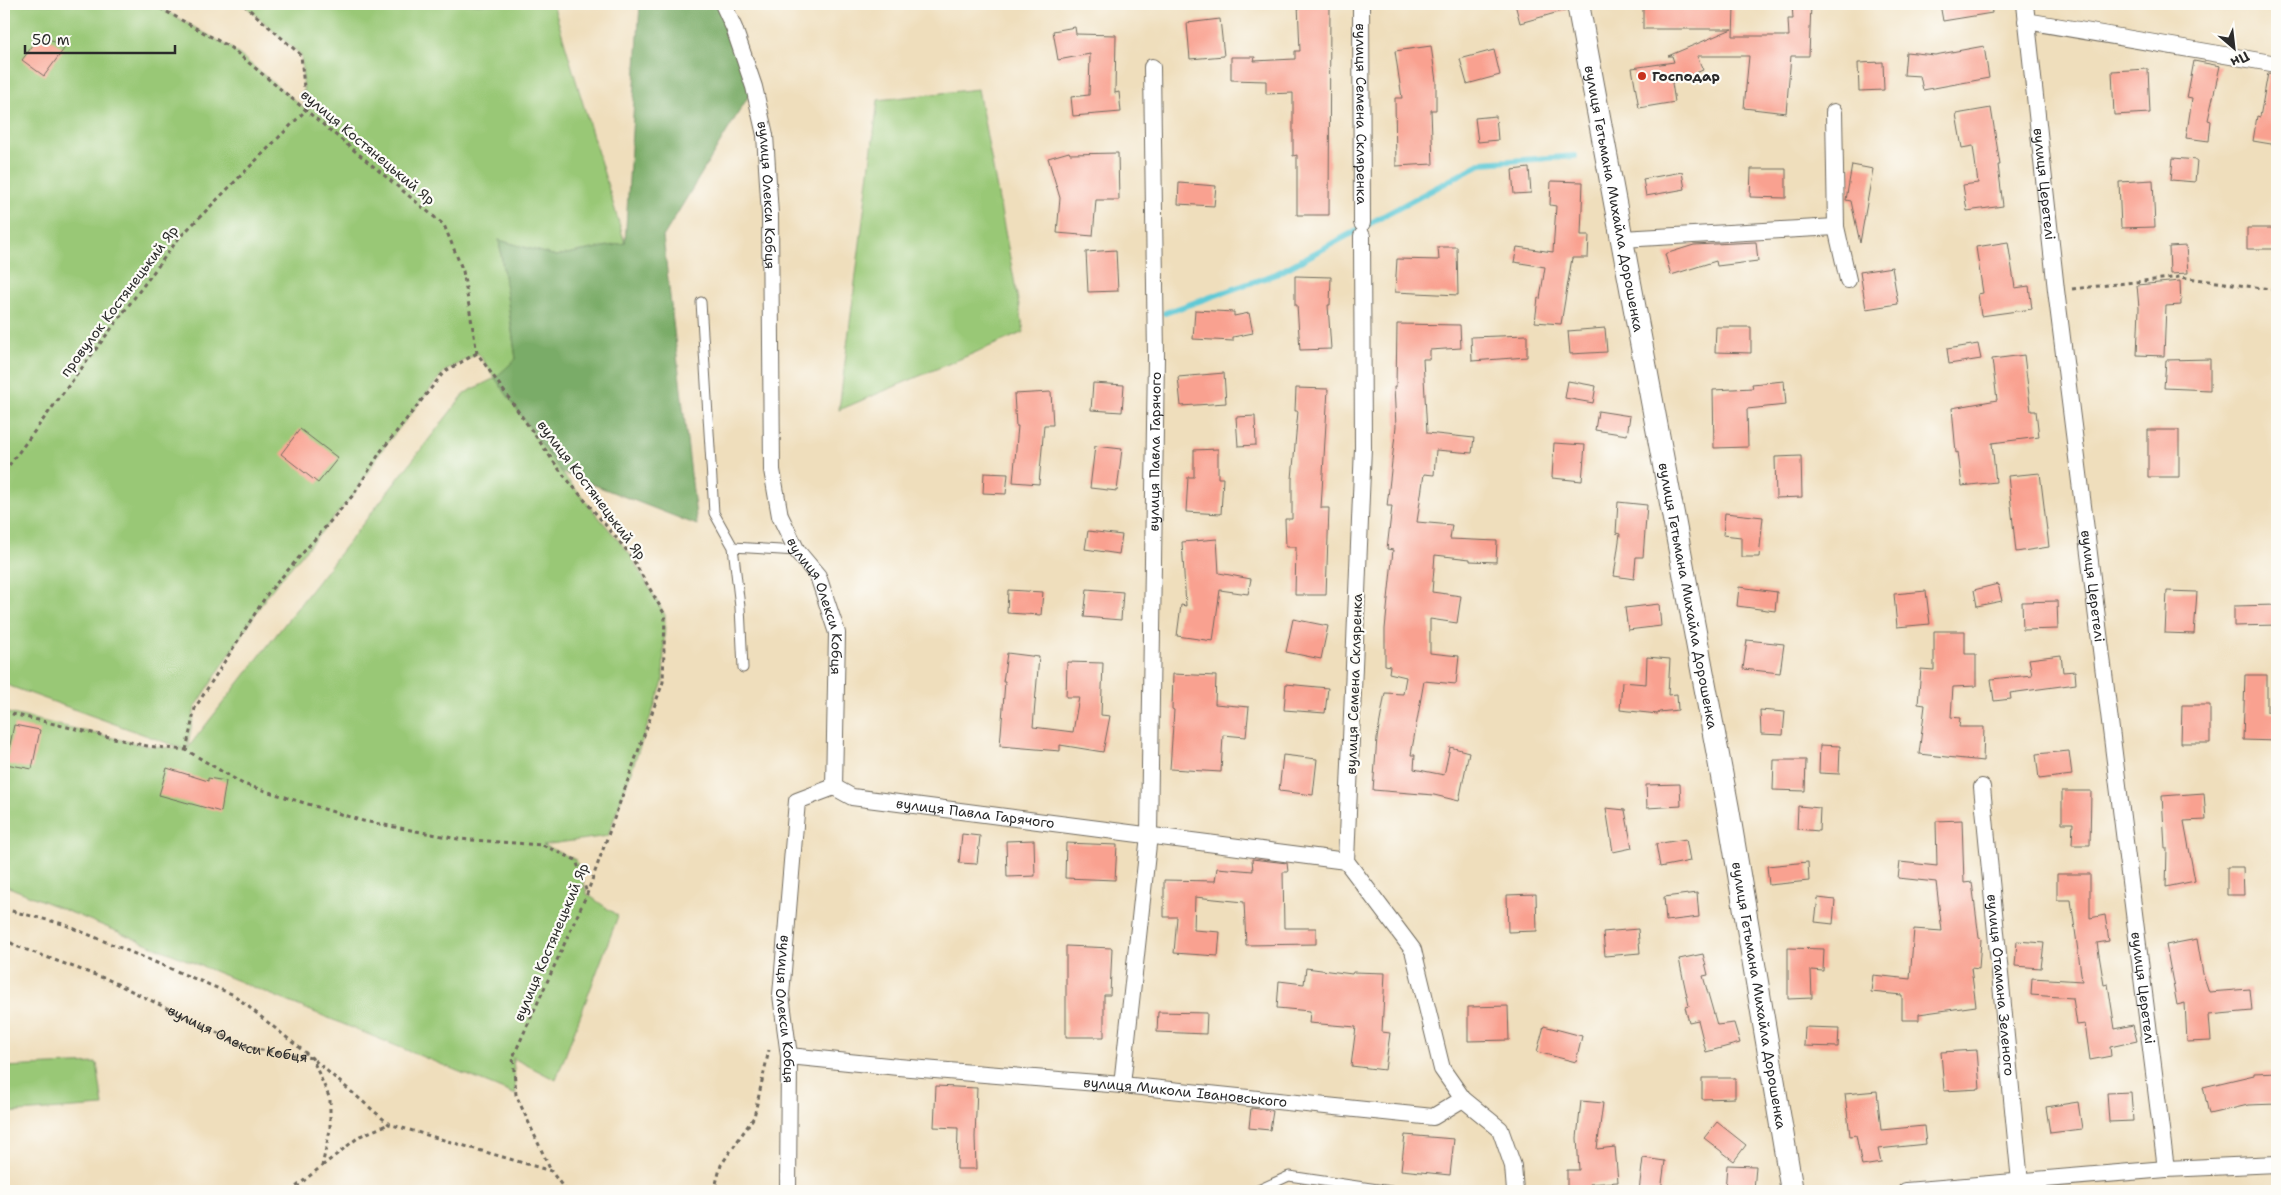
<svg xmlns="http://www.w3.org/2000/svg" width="2281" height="1195" font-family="'Shantell Sans',sans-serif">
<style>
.green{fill:#99c876;stroke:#627a50;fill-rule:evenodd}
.forest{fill:#7aac67;stroke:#526c49}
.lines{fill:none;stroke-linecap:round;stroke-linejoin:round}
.stream{stroke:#5ec9d6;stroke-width:6}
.building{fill:#f9a190}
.lane-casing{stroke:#706a5e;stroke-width:11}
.street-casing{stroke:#706a5e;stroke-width:18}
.secondary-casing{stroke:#706a5e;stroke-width:24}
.path{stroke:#706a5e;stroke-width:3;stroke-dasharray:4 4;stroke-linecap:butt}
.lane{stroke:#fff;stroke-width:9}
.street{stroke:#fff;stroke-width:16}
.secondary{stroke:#fff;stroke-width:22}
.poi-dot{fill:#c8321e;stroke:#fdfcf7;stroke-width:2}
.labels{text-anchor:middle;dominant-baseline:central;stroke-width:4.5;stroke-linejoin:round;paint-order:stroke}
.poi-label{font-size:14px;font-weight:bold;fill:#2b2b2b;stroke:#fdfcf7;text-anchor:start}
.street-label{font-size:14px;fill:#2b2b2b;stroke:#fdfcf7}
</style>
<rect width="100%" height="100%" fill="#fdfcf7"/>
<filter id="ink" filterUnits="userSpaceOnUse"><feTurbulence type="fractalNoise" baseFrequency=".02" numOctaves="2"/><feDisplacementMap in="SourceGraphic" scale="10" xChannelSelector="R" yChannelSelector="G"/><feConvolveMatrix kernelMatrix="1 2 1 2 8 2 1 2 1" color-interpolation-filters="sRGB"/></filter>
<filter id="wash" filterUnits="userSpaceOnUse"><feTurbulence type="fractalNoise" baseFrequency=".0096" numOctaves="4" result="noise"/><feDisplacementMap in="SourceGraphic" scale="20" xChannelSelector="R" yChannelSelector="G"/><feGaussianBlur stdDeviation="1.12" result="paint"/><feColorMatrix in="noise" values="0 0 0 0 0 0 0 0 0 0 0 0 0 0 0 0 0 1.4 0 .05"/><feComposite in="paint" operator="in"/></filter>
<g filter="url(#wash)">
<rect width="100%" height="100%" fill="#efdebc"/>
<path class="green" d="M4 4H153L231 48 305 109 301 55 243 4H553L625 243 556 256 499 240 516 359 561 472 629 553 665 615 663 682 608 836 543 845 576 860 587 894 618 916 556 1080 513 1058 516 1095 4 885V712L147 746 184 749 4 684ZM478 353 495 378 465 393 187 749 195 708 268 594 354 494 381 451 444 372Z
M978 89 1024 332 839 410 878 100Z
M97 1063 103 1106 4 1113V1067Z"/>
<path class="forest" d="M640 4H723L754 87 663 237 697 525 561 472 495 378 516 359 499 240 556 256 625 243Z"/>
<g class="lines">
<path class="stream" d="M1165 313 1276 274 1482 163 1575 156"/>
</g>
<g id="blocks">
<path class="building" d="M1298 4H1330L1329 215H1297V155L1293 156V93L1266 94V81L1231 80V57H1255L1254 61 1295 59V51H1300Z
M1515 4H1565L1566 10 1520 23Z
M1643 4H1681V8L1734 9 1733 36H1789L1788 19H1793L1792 4H1811L1809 56H1791L1786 113 1744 108 1749 56H1697L1703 70 1672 83 1675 102 1639 108 1632 68 1674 62 1672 56H1668L1732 29H1643Z
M1940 4H1991L1992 13 1943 21Z
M1220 19 1224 56 1190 59 1187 23Z
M1075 27 1076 34 1116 35 1115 93 1119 92 1121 112 1073 116 1071 97 1089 95 1090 54 1058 60 1053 31Z
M42 33 64 49 44 76 22 60Z
M1431 46 1436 81V110H1431L1433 164 1396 166 1395 98H1402L1395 51Z
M1984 46 1989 78 1923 90 1920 76 1904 75 1906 52 1935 55Z
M1494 50 1500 75 1467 84 1460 59Z
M2194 61 2220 66 2208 120 2211 121 2209 141 2186 138 2192 99 2187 98Z
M1883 62 1884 90 1859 91 1858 63Z
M2148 69 2150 113 2114 115 2112 71Z
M2268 73 2277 74V145L2253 141 2257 116 2260 117Z
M1991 108 2000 165H1998L2003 206 1967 211 1963 185 1978 183 1973 146 1962 148 1956 114Z
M1496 116 1498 140 1478 142 1475 118Z
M1069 152 1070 154 1118 153 1119 200H1096L1093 236 1057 233 1060 198 1048 158Z
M2173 158 2197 160 2195 182 2171 180Z
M1852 165 1873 169 1860 243 1851 201 1846 200Z
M1529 168 1531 193 1514 194 1512 170Z
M1751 169H1786V198L1750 197Z
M1682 172 1685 189 1646 196 1643 179Z
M2153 180 2155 227 2121 228 2119 182Z
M1551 181 1583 182 1581 235H1589L1588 258H1572L1561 324 1535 322 1538 298 1540 299 1545 267 1514 262 1517 247 1553 252 1556 206 1550 205Z
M1179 183 1216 186 1214 206 1178 204Z
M2247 228H2277V249H2247Z
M1756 242 1758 261 1717 266 1716 261 1671 275 1665 254 1694 245Z
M2008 242 2015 288 2029 286 2032 309 1981 316 1978 294 1983 293 1976 247Z
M2186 246 2188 273 2170 274 2169 247Z
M1438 247H1457L1458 295 1395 292 1397 259 1439 260Z
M1116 250 1118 291 1088 292 1086 252Z
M1892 267 1898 304 1866 309 1860 272Z
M1295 276 1331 277 1330 305H1328L1331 349 1300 350 1297 305H1295Z
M2180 281 2181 305 2166 306 2164 356 2137 355 2139 308 2137 285Z
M1195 310 1234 312V316L1249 313 1253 333 1233 337V341L1193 339Z
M1397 324 1460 325 1461 348 1430 350V359H1423L1427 433 1474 438 1472 453 1436 450 1434 475 1424 474 1417 522 1452 525 1450 539 1497 541 1496 562 1470 561V559L1435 555 1432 592 1461 596 1457 623 1430 619V653L1459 656 1456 684 1424 681 1411 755H1415L1414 769 1444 775 1450 747 1469 752 1459 801 1434 795 1373 790 1377 738 1385 693 1403 694 1406 677 1389 673 1390 666 1385 665V629L1393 550 1387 549 1392 506H1387L1396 426 1394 387H1396Z
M1716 327H1751V353L1715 352Z
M1605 328 1607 352 1570 354 1568 331Z
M1527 335V357L1472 361 1471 337Z
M1978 344 1981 359 1949 364 1947 349Z
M2024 355 2031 411H2036L2039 437 1992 443 1996 482 1962 486 1958 452 1956 453 1952 408 1997 400 1992 359Z
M2210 359V390L2164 388 2166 360Z
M1224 373 1226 403 1181 406 1178 377Z
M1568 381 1596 386 1593 403 1565 398Z
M1784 381 1786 405 1747 409 1748 447 1714 448 1713 390 1753 388 1752 384Z
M1093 383 1124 385 1122 412 1091 410Z
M1296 388 1328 389 1321 508H1329L1326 595H1295L1296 547H1286L1285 519H1292V479L1298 411H1295Z
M1051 392 1053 425H1044L1039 484 1013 482 1018 426H1016L1014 394Z
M1598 411 1630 416 1627 435 1595 430Z
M1255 416 1256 445 1238 446 1236 417Z
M300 429 338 458 318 483 281 454Z
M2148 430H2179V477H2148Z
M1554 443 1585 445 1582 481 1552 478Z
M1095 446 1122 449 1117 491 1090 488Z
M1218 449V478H1223L1221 514 1186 512 1188 477H1194V450Z
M1801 456 1802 497 1776 498 1775 457Z
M984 473 1008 474 1006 494 983 493Z
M2040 473 2049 547 2016 552 2008 476Z
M1618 502 1647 505 1643 557H1636L1634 579 1614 576 1620 534 1616 533Z
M1725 513 1763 517 1759 557H1741V537L1723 535Z
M1088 531 1122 535 1119 554 1085 549Z
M1217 539 1219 573 1251 579 1248 594 1220 590 1213 641 1177 636 1181 605 1186 606 1182 542Z
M1998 584 2002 601 1977 606 1974 590Z
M1739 587 1777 592 1775 611 1737 606Z
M1087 589 1123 592 1121 620 1084 617Z
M1008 590 1043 592 1041 615 1007 613Z
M1926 591 1930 624 1897 627 1894 594Z
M2167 591 2197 592 2194 634 2165 633Z
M2057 601 2058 629 2023 630 2022 602Z
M1659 604 1661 626 1628 630 1625 608Z
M2277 605V625L2234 626V606Z
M1293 619 1328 626 1321 659 1286 652Z
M1934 631H1965V654H1976V686L1953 687 1951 717 1960 718 1959 727H1984L1983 761 1919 754 1925 705 1918 704 1921 669 1934 670Z
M1747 640 1784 644 1780 673 1743 669Z
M1007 653 1039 657 1033 727 1073 732 1079 697H1066L1067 662 1103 663 1101 715 1110 716 1103 752 1060 745V751L1000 746 1005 682H1003Z
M2061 655 2063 672 2075 671 2076 684 2010 693 2011 699 1994 701 1991 679 2032 675 2029 659Z
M1647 657 1670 659 1668 695 1677 694 1678 710 1659 712 1658 714 1620 710 1622 682 1646 684Z
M1173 674 1216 676 1215 704 1249 707 1246 737 1223 735 1221 772 1170 769 1174 710 1172 709Z
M2245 675H2267V712H2277V741L2243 740Z
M1286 684 1328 688 1325 713 1284 710Z
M2182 705H2210V743H2181Z
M1760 710 1785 712 1783 735 1761 734Z
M14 725 40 730 32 769 6 764Z
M1820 745 1840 746 1839 774 1819 773Z
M2069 751 2072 775 2039 779 2036 754Z
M1283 755 1317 759 1313 795 1279 791Z
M1774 760H1806L1805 791 1773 790Z
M167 768 208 781V778L226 781 221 812 159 795Z
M1680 784 1681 806 1647 808 1646 785Z
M2062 791H2091L2090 845H2072L2073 823H2062Z
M2204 793 2206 820 2184 821 2195 881 2166 887 2167 848H2165L2162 796Z
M1798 806 1820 808 1819 831 1797 829Z
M1606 808 1625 810 1632 848 1613 852Z
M1962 820 1964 883 1972 882 1979 938 1981 939 1979 969 1971 968 1976 1006 1919 1014V1020H1902V995L1871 992 1873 975 1910 979 1914 929 1942 931 1936 882 1898 878 1900 862 1937 866 1936 821Z
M962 834 980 836 977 864 959 863Z
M1686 839 1690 861 1660 867 1656 844Z
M1034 840 1035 876 1007 877 1006 841Z
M1066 843 1117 845 1115 880 1065 878Z
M1252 859 1287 863 1288 872H1283L1284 928H1316V944L1246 945 1244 902 1195 897 1194 930 1220 932 1218 956 1174 953 1177 917H1164V880L1215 881 1217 868 1253 871Z
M1808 862 1809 881 1769 885 1767 866Z
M2227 867H2243L2244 895H2227Z
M2057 874H2090V918L2105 915 2109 941 2097 943 2104 985 2108 984 2115 1029 2133 1025 2137 1041 2110 1047 2111 1056 2090 1060 2085 1024 2077 1025 2073 998 2031 995 2032 978 2082 981 2071 900H2057Z
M1697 893 1699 917 1666 921 1664 897Z
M1536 894 1537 931 1508 932 1507 895Z
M1818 898 1835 900 1833 924 1815 922Z
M1638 929 1640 953 1605 956 1603 932Z
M2197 939 2203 974 2209 992 2250 989 2252 1011 2209 1015 2211 1041 2187 1042 2185 1003 2177 1005 2166 945Z
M2017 941 2044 943 2041 968 2015 966Z
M1066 946 1112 948 1110 995H1104V1037H1066Z
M1788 948 1824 949 1823 971 1811 970 1812 998 1788 999Z
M1703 954 1708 975 1703 976 1717 1025 1734 1023 1740 1043 1706 1052 1698 1020 1689 1022 1685 1007 1689 1006 1679 959Z
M1306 968 1352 974 1353 972 1385 973 1382 1032 1390 1033 1385 1070 1351 1066 1356 1027 1309 1023 1310 1011 1277 1008 1279 981 1304 984Z
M1508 1006 1509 1040 1468 1041V1007Z
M1158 1012 1207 1013 1206 1034 1157 1032Z
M1544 1026 1582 1036 1576 1062 1537 1052Z
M1805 1027 1839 1028 1838 1047 1804 1046Z
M1977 1050 1980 1089 1944 1091 1941 1052Z
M2277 1072V1104L2248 1105 2209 1114 2203 1087 2254 1075V1073Z
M1702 1078H1735V1098L1702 1099Z
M936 1086 977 1088 975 1137 976 1169H957L958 1128 934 1127Z
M1877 1091 1881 1130 1924 1126 1926 1144 1878 1149 1881 1163 1862 1166 1856 1135 1850 1136 1845 1094Z
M2131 1092 2133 1121 2109 1122 2107 1093Z
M1581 1101 1603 1103 1597 1149 1615 1147 1618 1182 1590 1184V1191H1567V1170H1579L1577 1138Z
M2078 1102 2082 1129 2050 1133 2046 1107Z
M1251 1108 1273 1111 1270 1130 1249 1128Z
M1717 1122 1746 1145 1734 1161 1704 1138Z
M1405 1135 1454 1139 1450 1175 1401 1170Z
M1643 1158 1665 1161 1661 1191H1639Z
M1727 1165 1756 1166 1754 1191H1725Z"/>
</g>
</g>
<g filter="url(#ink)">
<use href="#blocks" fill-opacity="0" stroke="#706a5e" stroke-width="1"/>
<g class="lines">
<g class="lane-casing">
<path id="lane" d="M701 302 714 513 733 547 797 551
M733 547 740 607 743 668
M1256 1191 1289 1176 1391 1191"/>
</g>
<g class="street-casing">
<g id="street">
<path id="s2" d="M723 4 734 28 754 87 765 135 770 215 772 470 780 516 797 551 818 576 837 633 834 787 797 801 781 995 789 1056 788 1191"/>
<path id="s3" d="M1361 4 1362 223"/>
<path id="s4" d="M2025 4 2056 290 2166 1169"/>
<path d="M2026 21 2277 64"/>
<path d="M1834 112 1836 227 1848 280"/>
<path d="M1362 236 1363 447 1346 861 1413 950 1442 1069 1463 1099 1500 1129 1513 1166 1515 1191"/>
<path d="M1622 239 1836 227"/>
<path id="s5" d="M834 787 852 797 1346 861"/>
<path id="s6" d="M1982 787 2020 1182"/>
<path id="s7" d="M789 1056 898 1067 1122 1085 1433 1117 1463 1099"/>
<path id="s8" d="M1122 1085 1149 835 1156 357 1152 67"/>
<path d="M1906 1191 2166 1169 2277 1164"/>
</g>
</g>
<g class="secondary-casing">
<g id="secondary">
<path id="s9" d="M1578 4 1728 809 1792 1191"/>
</g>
</g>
<g class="path">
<path d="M153 4 231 48 444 225 463 271 477 353 561 472 629 553 665 615 663 682 587 894 513 1057 516 1095 551 1171"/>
<path d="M2072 289 2180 277 2277 290"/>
<path d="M4 472 179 238 306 110 301 55 243 4"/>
<path d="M4 712 147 746 186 750 243 784 363 821 458 839 542 845 576 860 587 893"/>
<path d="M186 750 195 708 268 593 354 494 381 451 444 372 477 353"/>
<path d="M4 909 63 924 234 995 312 1058 330 1099V1130L322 1166 291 1191"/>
<path id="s1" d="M4 938 16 946 109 980 249 1048 312 1058 389 1124 551 1171 566 1191"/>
<path d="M322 1166 360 1136 389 1124"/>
<path d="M714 1191 721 1165 754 1117 769 1050"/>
</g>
<use href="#lane" class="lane"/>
<use href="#street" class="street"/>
<use href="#secondary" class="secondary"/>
</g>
</g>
<circle class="poi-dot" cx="1642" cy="76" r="5"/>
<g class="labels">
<g class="poi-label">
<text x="1652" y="76">Господар</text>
</g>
<g class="street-label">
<text stroke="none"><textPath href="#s3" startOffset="110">вулиця Семена Скляренка</textPath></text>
<text transform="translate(368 147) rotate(40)">вулиця Костянецький Яр</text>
<text stroke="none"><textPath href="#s4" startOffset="181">вулиця Церетелі</textPath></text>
<text stroke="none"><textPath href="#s2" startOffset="198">вулиця Олекси Кобця</textPath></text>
<text stroke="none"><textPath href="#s9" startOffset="198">вулиця Гетьмана Михайла Дорошенка</textPath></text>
<text transform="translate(119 301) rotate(-53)">провулок Костянецький Яр</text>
<text stroke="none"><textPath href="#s8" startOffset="635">вулиця Павла Гарячого</textPath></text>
<text transform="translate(592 490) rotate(53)">вулиця Костянецький Яр</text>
<text stroke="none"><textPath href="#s4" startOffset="586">вулиця Церетелі</textPath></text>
<text stroke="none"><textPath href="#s9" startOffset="602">вулиця Гетьмана Михайла Дорошенка</textPath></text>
<text stroke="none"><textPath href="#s2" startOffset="619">вулиця Олекси Кобця</textPath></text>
<text transform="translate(1354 684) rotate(-88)">вулиця Семена Скляренка</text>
<text stroke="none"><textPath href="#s5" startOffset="145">вулиця Павла Гарячого</textPath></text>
<text transform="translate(551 942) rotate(-67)">вулиця Костянецький Яр</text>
<text stroke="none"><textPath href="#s6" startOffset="199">вулиця Отамана Зеленого</textPath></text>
<text stroke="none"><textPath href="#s4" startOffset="991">вулиця Церетелі</textPath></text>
<text stroke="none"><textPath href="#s9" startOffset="1008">вулиця Гетьмана Михайла Дорошенка</textPath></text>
<text stroke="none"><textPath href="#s2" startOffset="1054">вулиця Олекси Кобця</textPath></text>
<text stroke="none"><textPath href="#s1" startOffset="254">вулиця Олекси Кобця</textPath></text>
<text stroke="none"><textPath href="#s7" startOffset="398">вулиця Миколи Івановського</textPath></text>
</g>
</g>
<rect width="2281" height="1195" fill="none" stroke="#fdfcf7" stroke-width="20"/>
<g transform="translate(2234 48) rotate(152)" stroke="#fdfcf7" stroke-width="4" paint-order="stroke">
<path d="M0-4L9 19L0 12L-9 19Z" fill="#2b2b2b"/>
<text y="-8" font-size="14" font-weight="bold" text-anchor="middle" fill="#2b2b2b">Пн</text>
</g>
<path d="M25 45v8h150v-8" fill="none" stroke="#2b2b2b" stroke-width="2.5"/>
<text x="32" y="45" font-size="15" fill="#2b2b2b" stroke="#fdfcf7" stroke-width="4" paint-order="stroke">50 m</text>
</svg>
